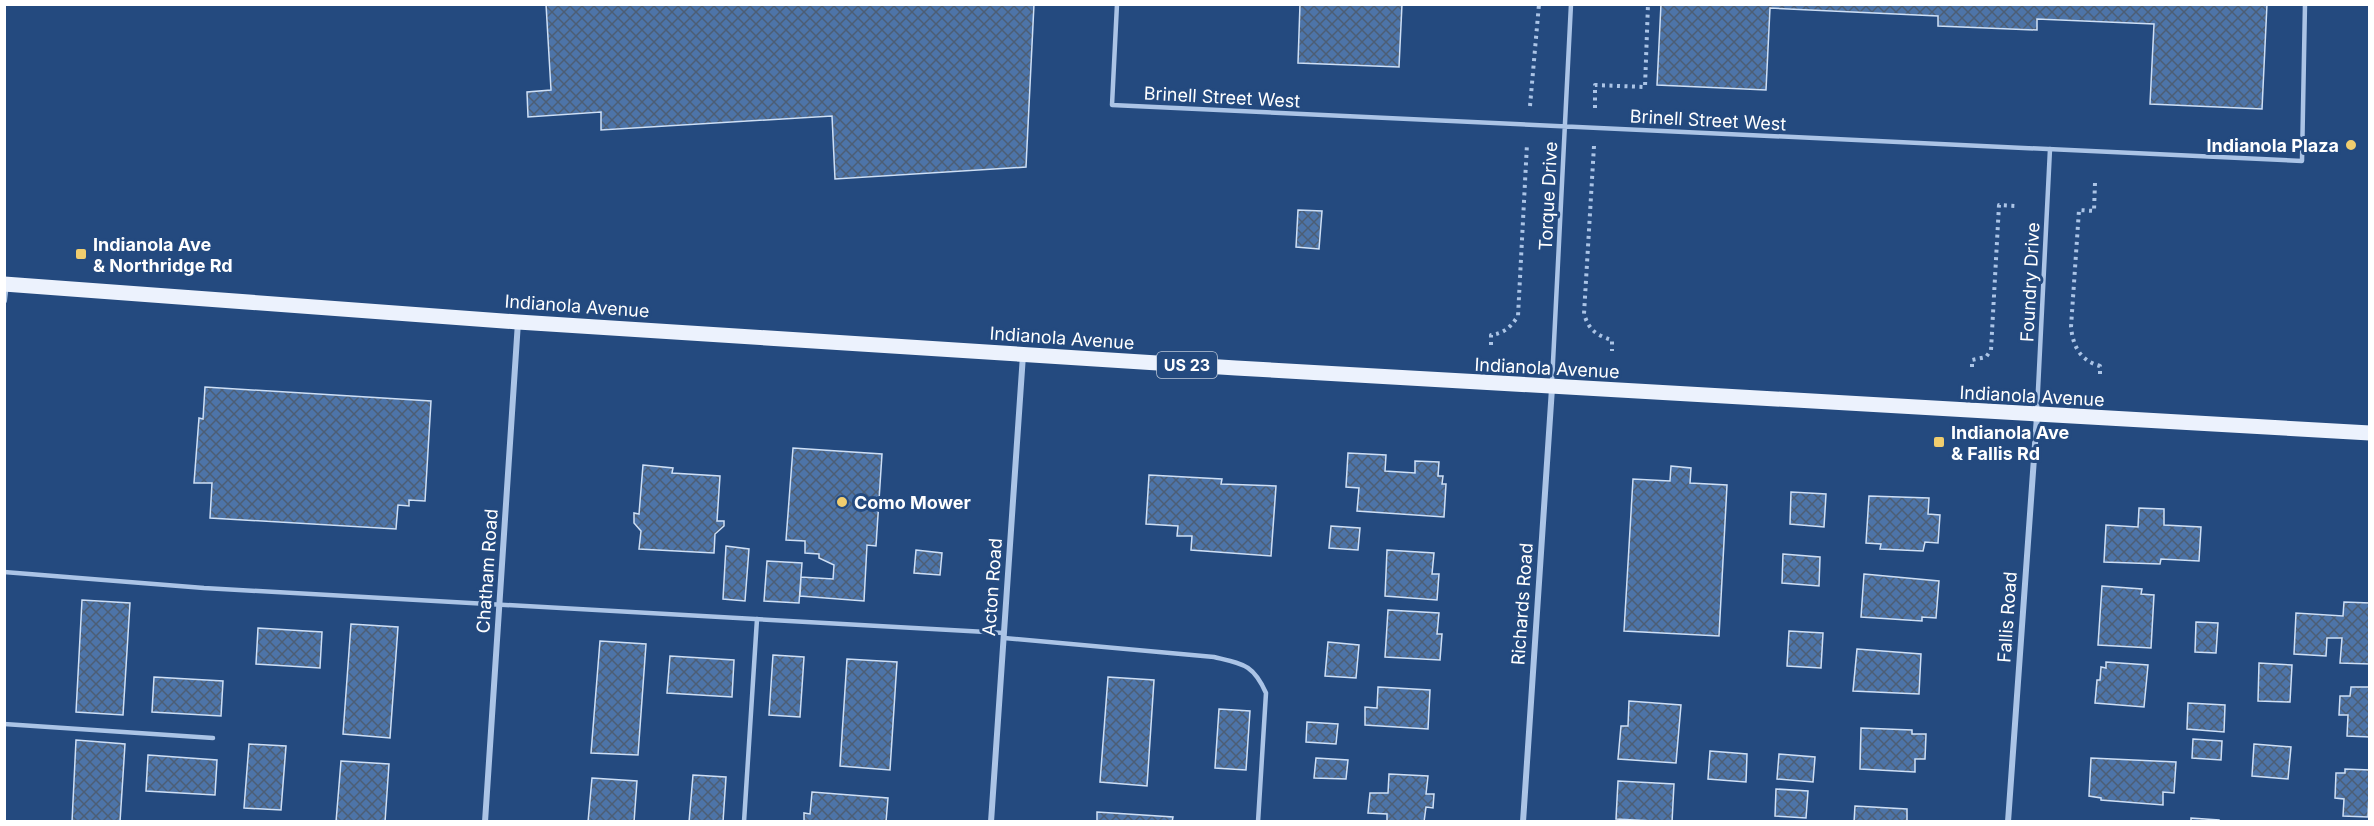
<svg xmlns="http://www.w3.org/2000/svg" width="2374" height="826" font-family="Inter,sans-serif">
<style>
.building{fill:url(#building-cross-hatch);stroke:#cedff5;stroke-width:1.5}
.lines{fill:none;stroke-linecap:round;stroke-linejoin:round}
.path{stroke:#abc4e6;stroke-width:4;stroke-dasharray:3 4.5;stroke-linecap:butt}
.lane{stroke:#abc4e6;stroke-width:4.5}
.street{stroke:#abc4e6;stroke-width:6}
.primary{stroke:#ecf2fd;stroke-width:15}
.poi-dot{fill:#f0cd6e;stroke:#244a7f;stroke-width:2}
.labels{text-anchor:middle;dominant-baseline:central;stroke-width:6;stroke-linejoin:round;paint-order:stroke}
.shield{fill:#244a7f;stroke:#bdc9d9;stroke-width:1.5}
.shield-label{font-size:16px;font-weight:bold;fill:#fff}
.street-label{font-size:18px;fill:#fff;stroke:#244a7f}
.poi-label{font-size:18px;font-weight:bold;fill:#fff;stroke:#244a7f;text-anchor:start}
</style>
<defs>
<pattern id="building-cross-hatch" width="8" height="8" patternUnits="userSpaceOnUse" patternTransform="scale(1.5)"><rect width="8" height="8" fill="#4d74a8"/><path d="M0 0l8 8M0 8l8-8" fill="none" stroke="#4c5e75"/></pattern>
</defs>
<rect width="100%" height="100%" fill="#244a7f"/>
<path class="building" d="M546 4H1034L1026 167 835 179 832 116 601 130V112L528 117 527 92 551 90Z
M1300 4H1402L1399 67 1298 63Z
M1661 4H2267L2262 109 2150 104 2154 24 2037 19V30L1938 26V16L1770 8 1766 90 1657 85Z
M1298 210 1322 211 1319 249 1296 247Z
M205 387 431 401 425 501 409 500V506L398 505 396 529 210 518 212 483H194L199 418 203 419Z
M793 448 882 454 876 546 867 545 864 601 800 596 801 577 833 579 834 565 819 558V554L805 553V541L786 540Z
M1348 453 1386 455 1385 471 1415 473V461L1439 462 1438 476H1443L1442 484H1446L1444 517 1357 511 1359 488 1346 487Z
M643 465 673 468 672 473 720 476 717 521H724V526L715 534 714 553 639 549 641 531 634 523V513L639 514Z
M1671 466 1691 468 1690 483 1727 485 1719 636 1624 631 1633 479 1670 481Z
M1149 475 1222 479 1221 484 1276 486 1271 556 1191 550 1192 536H1177L1178 526 1146 524Z
M1791 492 1826 494 1824 527 1790 524Z
M1869 496 1929 498 1928 514 1940 515 1938 543 1925 542 1923 551 1880 549 1881 544 1866 543Z
M2139 508 2164 509V525L2201 527 2199 561 2161 559 2160 564 2104 562 2106 525 2138 527Z
M1331 526 1360 528 1358 550 1329 548Z
M726 546 749 549 745 601 723 599Z
M916 550 942 553 940 575 914 573Z
M1387 550 1434 553 1432 574H1439L1437 600 1385 596Z
M1783 554 1820 557 1819 586 1782 583Z
M767 561 802 563 799 603 764 601Z
M1864 574 1939 581 1936 618 1922 617V621L1861 617Z
M2102 586 2142 589 2141 594 2154 595 2151 648 2098 645Z
M82 600 130 603 123 715 76 712Z
M2344 602 2370 603V664L2340 663 2342 638H2327L2326 656 2294 654 2296 613 2343 616Z
M1388 610 1439 613 1437 634H1442L1440 660 1385 657Z
M2196 622 2218 623 2216 653 2195 652Z
M351 624 398 627 390 738 343 734Z
M258 628 322 632 320 668 256 664Z
M1789 631 1823 633 1821 668 1787 666Z
M600 641 646 644 638 755 591 753Z
M1328 642 1359 645 1356 678 1325 676Z
M1857 649 1921 654 1919 694 1853 691Z
M773 655 804 657 800 717 769 715Z
M670 656 734 660 732 697 667 693Z
M847 659 897 662 890 770 840 766Z
M2106 662 2148 665 2144 707 2095 703 2097 680H2100L2101 667 2106 668Z
M2259 663 2292 665 2290 702 2258 701Z
M154 677 223 681 221 716 152 712Z
M1108 677 1154 680 1147 786 1100 782Z
M1378 687 1430 690 1428 729 1365 725V707L1377 708Z
M2351 687H2370V737L2347 736 2348 715H2339L2340 696H2350Z
M1629 701 1681 705 1676 763 1618 759 1621 726H1628Z
M2188 703 2225 705 2224 732 2187 729Z
M1219 709 1250 711 1246 770 1215 768Z
M1307 722 1338 724 1336 744 1306 742Z
M1861 728 1912 730V734H1926L1925 759H1915V772L1860 769Z
M2193 739 2222 741 2221 760 2192 758Z
M76 740 125 744 120 822H72Z
M249 744 286 746 281 810 244 808Z
M2254 744 2291 747 2288 779 2252 776Z
M1710 751 1747 754 1746 782 1708 779Z
M1779 754 1815 757 1813 782 1777 779Z
M148 755 217 760 215 795 146 791Z
M1316 758 1348 760 1346 779 1314 778Z
M2091 758 2176 762 2174 793 2163 792V805L2101 800V798L2089 796Z
M341 761 389 764 385 822H336Z
M2345 769 2370 770 2368 817 2343 816 2344 799 2335 798 2336 773H2345Z
M1389 774 1428 776 1426 794H1434L1433 808 1426 807 1424 822H1387V814L1368 813 1370 793H1388Z
M693 775 726 777 723 822H689Z
M592 778 637 781 634 822H588Z
M1618 781 1674 784 1672 822 1616 819Z
M1776 789 1808 791 1806 818 1775 816Z
M812 792 888 798 886 822H804V813L810 814Z
M1855 806 1907 809V822H1854Z
M1097 812 1173 817 1172 822H1097Z
M2191 818 2219 820V822H2191Z"/>
<g class="lines">
<path class="path" d="M1530 106 1539 4
M1595 108V85L1645 87 1648 4
M1594 146 1584 314C1589 330 1596 335 1612 340V351
M2095 183 2094 211 2079 210 2071 327C2073 347 2081 361 2100 366V374
M1491 345V335C1504 333 1510 328 1518 316L1527 144
M1972 367V360L1986 357 1991 350 1999 205 2016 206"/>
<path class="lane" d="M1117 4 1112 105 2302 161 2305 4
M1552 382 1571 4
M2037 410 2050 149
M4 572 204 588 1004 633
M1004 638 1214 657C1243 664 1253 664 1266 693L1258 822
M4 724 213 738
M744 822 757 619"/>
<path class="street" d="M4 301 6 284
M485 822 518 322
M991 822 1023 355
M1523 822 1552 388
M2008 822 2037 416"/>
<path class="primary" d="M4 284 518 322 1236 368 2370 433"/>
</g>
<g class="poi-dot">
<circle cx="2351" cy="145" r="6"/>
<rect x="75" y="248" width="12" height="12" rx="3"/>
<rect x="1933" y="436" width="12" height="12" rx="3"/>
<circle cx="842" cy="502" r="6"/>
</g>
<g class="labels">
<rect class="shield" x="1157" y="352" width="60" height="26" rx="4.5"/>
<g class="shield-label">
<text x="1187" y="365">US 23</text>
</g>
<g class="street-label">
<text transform="translate(1222 97) rotate(3)">Brinell Street West</text>
<text transform="translate(1708 120) rotate(3)">Brinell Street West</text>
<text transform="translate(1548 196) rotate(-87)">Torque Drive</text>
<text transform="translate(2030 282) rotate(-87)">Foundry Drive</text>
<text transform="translate(577 306) rotate(4)">Indianola Avenue</text>
<text transform="translate(1062 338) rotate(4)">Indianola Avenue</text>
<text transform="translate(1547 368) rotate(3)">Indianola Avenue</text>
<text transform="translate(2032 396) rotate(3)">Indianola Avenue</text>
<text transform="translate(487 571) rotate(-86)">Chatham Road</text>
<text transform="translate(992 587) rotate(-86)">Acton Road</text>
<text transform="translate(1522 604) rotate(-86)">Richards Road</text>
<text transform="translate(2007 617) rotate(-86)">Fallis Road</text>
</g>
<g class="poi-label">
<text x="2339" y="145" text-anchor="end">Indianola Plaza</text>
<text x="93" y="244">Indianola Ave<tspan x="93" dy="21">&amp; Northridge Rd</tspan></text>
<text x="1951" y="432">Indianola Ave<tspan x="1951" dy="21">&amp; Fallis Rd</tspan></text>
<text x="854" y="502">Como Mower</text>
</g>
</g>
<rect width="2374" height="826" fill="none" stroke="#ffffff" stroke-width="12"/>
</svg>
